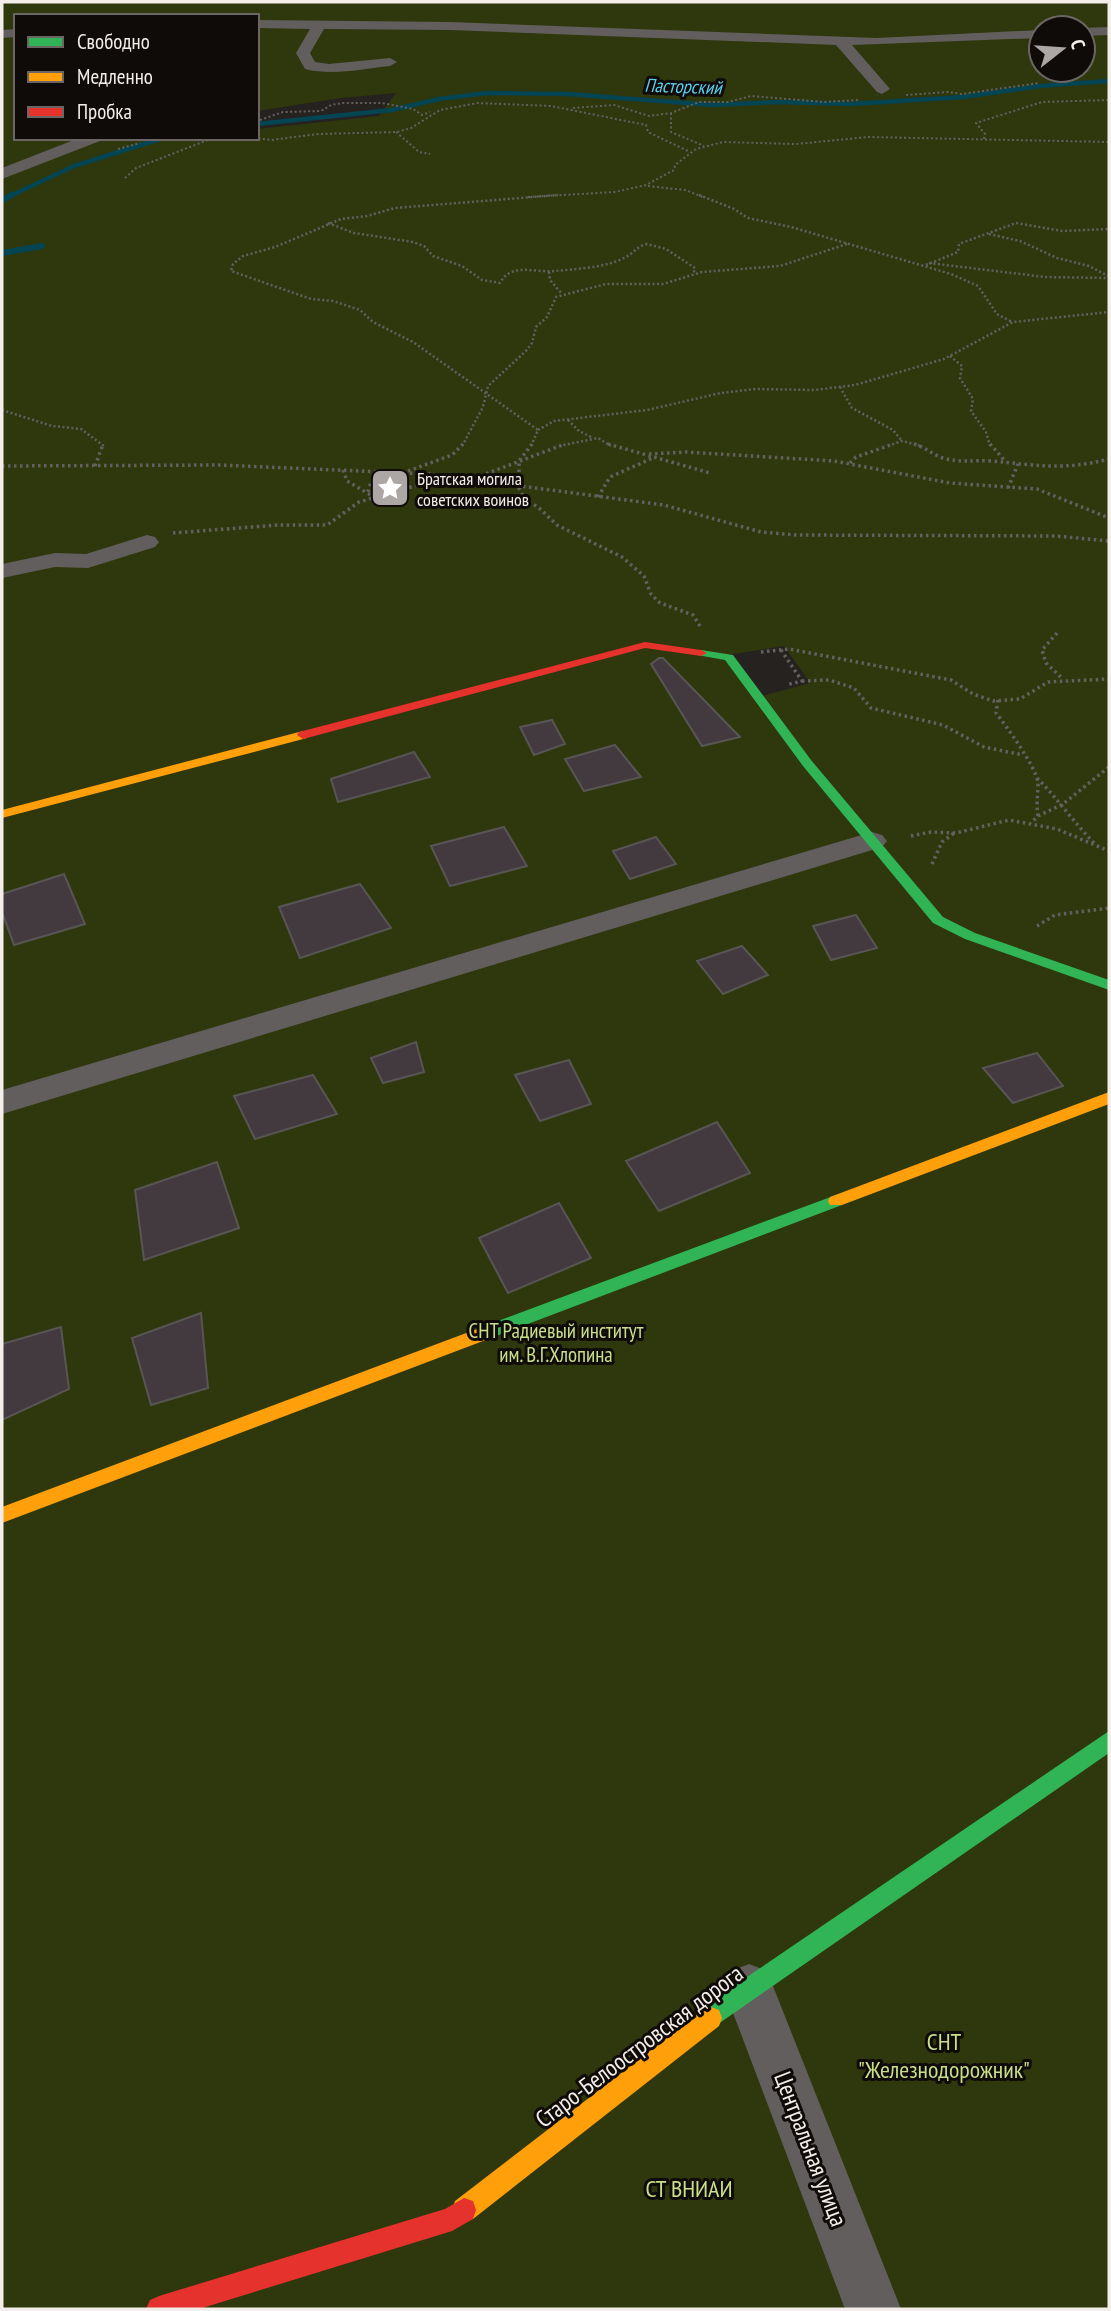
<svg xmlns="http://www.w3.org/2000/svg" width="1111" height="2311" font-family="'PT Sans Narrow',sans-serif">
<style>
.green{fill:#2f370d;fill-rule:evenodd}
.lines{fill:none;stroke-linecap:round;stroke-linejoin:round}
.stream-far1{stroke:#044553;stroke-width:4.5}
.stream{stroke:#044553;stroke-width:6}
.building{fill:#423a3f;stroke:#585555;stroke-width:2}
.path-far2{stroke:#636160;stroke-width:2;stroke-dasharray:2 2.5;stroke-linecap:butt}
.path-far1{stroke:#636160;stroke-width:2.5;stroke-dasharray:2 2.5;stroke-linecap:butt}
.path{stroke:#636160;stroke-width:3.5;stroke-dasharray:2.5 3.5;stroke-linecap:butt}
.street{fill:#615e5d;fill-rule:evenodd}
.fast{fill:#30b455;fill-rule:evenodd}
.slow{fill:#ff9f0a;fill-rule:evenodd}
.jam{fill:#e5322d;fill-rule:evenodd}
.labels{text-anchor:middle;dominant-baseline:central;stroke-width:6;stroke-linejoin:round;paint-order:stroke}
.far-poi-label{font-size:18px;fill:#f4eeeb;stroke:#0f0b09;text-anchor:start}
.far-water-label{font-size:19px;font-style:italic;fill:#5cd0f1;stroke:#0f0b09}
.park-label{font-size:21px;fill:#c9df89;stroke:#0f0b09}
.near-park-label{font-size:24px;fill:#c9df89;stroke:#0f0b09}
.near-street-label{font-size:24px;fill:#f4eeeb;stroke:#0f0b09}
</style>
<rect width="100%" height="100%" fill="#26221f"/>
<path class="green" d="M2 2H1109V2309H2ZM16 16H257V111L341 98 396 93 379 116 257 129V138L153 141 158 138H16ZM1041 28H1083V70H1041ZM784 646 810 683 762 696 728 655Z"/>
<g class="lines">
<path class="stream-far1" d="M257 124 392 110 439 99 487 93 568 94 713 105 778 102 851 104 963 97 1040 86 1109 81
M8 197 74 166 163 138"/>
<path class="stream" d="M2 200 12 195
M2 253 42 246"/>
</g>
<path class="building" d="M659 658H663L740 737 702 746 651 664Z
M552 720 565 744 534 755 520 727Z
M615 745 641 777 584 791 565 759Z
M414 752 430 777 338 802 331 779Z
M504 827 527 866 450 886 431 846Z
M656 837 676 864 630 879 613 851Z
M64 874 85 924 14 945 2 912V894Z
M360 884 391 928 300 958 279 907Z
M856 915 877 948 831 960 813 926Z
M742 946 768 975 723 994 697 961Z
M416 1042 424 1072 383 1083 371 1058Z
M1037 1053 1063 1086 1013 1103 983 1068Z
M569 1060 591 1104 540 1121 515 1075Z
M313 1075 337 1114 255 1139 234 1096Z
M717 1122 750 1173 659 1211 626 1161Z
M217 1162 239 1228 144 1260 135 1190Z
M559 1203 591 1258 508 1293 479 1238Z
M201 1313 208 1388 151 1405 132 1338Z
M61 1327 69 1389 2 1420V1344Z"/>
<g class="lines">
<path class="path-far2" d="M906 95 948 92 962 94 1039 83
M573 108 614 105 649 116 671 113 699 102H728L751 96 824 102 858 100
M671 113V132L704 146
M260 120 283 112 321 111 331 105 343 103H382L413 109 422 115 430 112
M396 132 419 152 430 154
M254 138 271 140 318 134 397 132 411 128 440 110 478 103 551 106 646 125 648 132 690 152
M984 139 985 134 976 123 1042 102 1109 100
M118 149 140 143
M125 178 136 168 213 138
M648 186 685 190 703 197
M528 197 615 192 646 185 674 170 675 165 696 149 723 142 796 144 868 137 1109 142"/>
<path class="path-far1" d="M699 195 734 209 748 218 791 227 951 274 978 286 997 314 1012 322
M328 223 354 233 413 242 424 246 433 256 462 266 482 280 500 283C511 262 535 273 554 271 576 269 604 268 624 258 633 254 637 246 647 244L666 249 695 268 693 275
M989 234 1020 241 1057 258 1089 266 1108 276
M929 263 1045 277 1109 278
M926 265 958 252 959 244 1016 223 1062 231 1109 229
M549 272 550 280 562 294
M950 356 962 366 960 378 973 399 971 411 986 432 990 446
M840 387 852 408 893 430 902 441
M2 410 52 426 81 429 104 446
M568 420 579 431 593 438
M538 430 554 421 647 410 721 393 756 389 814 390 855 385 944 359 1013 322 1109 312
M462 446 483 407 488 386 526 351 532 343 536 327 547 317 556 297 606 284H663L702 272 780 266 847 244
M531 446 538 430 413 342 373 322 360 310 333 301 311 299 231 271 233 264 243 256 275 247 341 219 367 216 395 208 558 195
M559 446 598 438 611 446
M888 446 902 441 921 446"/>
<path class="path" d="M532 444 519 461V488L525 500 538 507 557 525 622 557 644 576 651 594 660 603 693 615 700 626
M608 444 710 473
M914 444C925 447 933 455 943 458 960 463 974 460 991 461 1038 465 1062 471 1109 459
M990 444 1006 462
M649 454 686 452 834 461 950 483 1037 489 1109 518
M850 463 856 457 893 444
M2 466 218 465 430 474 664 505 761 532 796 535 1056 536 1109 541
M95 466 103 444
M343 470 347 481 374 497
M408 471 452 455 463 444
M475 478 565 444
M1008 488 1018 464
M368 492 371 482 384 473
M598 497 610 477 655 457
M173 533 278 525H327L359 502 442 478
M1057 633 1042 650 1046 663 1063 679
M781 650 802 681 786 685
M761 652 789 649 951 680 973 694 993 701 1020 699 1048 682 1109 679
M802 681 829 680 854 688 871 708 943 725 984 747 1023 755
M998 700 996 713C1006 726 1037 768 1038 783 1038 795 1036 804 1038 816L1031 823
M1037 778C1058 799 1075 824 1096 845
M1038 816 1063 804 1109 767
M911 836 931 832 956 833 1009 820 1057 829 1109 851
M932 864 942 842 954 833
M1037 926 1055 915 1109 908"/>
<path class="street" d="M257 20 450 22 876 38 1041 30V38L852 45 890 89 882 94 877 92 836 45 450 30 324 29 310 53 315 62 329 64 390 58 397 62 390 66C362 69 332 76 305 69L296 53 310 29 257 28Z
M1109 27V35L1083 36 1082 28Z
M16 29V37L2 38V30Z
M1048 70H1063V71L1056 75Z
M79 138H102L100 141 2 179V168Z
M147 535 155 537 159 542 155 547 88 568 55 567 2 578V564L55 553 86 554Z
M872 832 882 835 887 841 882 847 2 1114V1090Z
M749 1964 767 1971 901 2309H845L724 1989 731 1971Z"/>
<path class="fast" d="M701 650 733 655 811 760 943 917 975 933 1109 980V990L965 939 933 923 803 766 725 660 697 655V651Z
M836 1195 842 1197 844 1201 842 1205 491 1338 485 1340 479 1338 476 1333 479 1328Z
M1109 1731V1753L757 1997 711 2029 703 2026 700 2018 703 2010 741 1981Z"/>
<path class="slow" d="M303 731 307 732V738L2 818V810Z
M1109 1092V1104L842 1205H830L828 1201 830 1197Z
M485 1326 491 1328 494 1333 491 1338 2 1523V1507Z
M711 2007 719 2010 722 2018 719 2026 473 2219 464 2222 455 2219 452 2210 455 2201 703 2010Z"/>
<path class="jam" d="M645 642 701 650 707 653 701 656 645 648 303 739 297 735 299 732Z
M464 2198 473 2201 476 2210 473 2219 452 2231 199 2309H146L150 2300 159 2296 445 2209Z"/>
</g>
<defs>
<g id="sight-square" transform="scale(2.0125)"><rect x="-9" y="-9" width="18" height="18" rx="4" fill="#aca7a4" stroke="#0f0b09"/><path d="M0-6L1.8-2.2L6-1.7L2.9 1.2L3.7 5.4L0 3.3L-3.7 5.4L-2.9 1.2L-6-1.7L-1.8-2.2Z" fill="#fff"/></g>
</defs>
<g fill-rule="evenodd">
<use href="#sight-square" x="390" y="488"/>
</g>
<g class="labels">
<g class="far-poi-label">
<text x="417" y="478">Братская могила<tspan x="417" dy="21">советских воинов</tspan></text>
</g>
<g class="far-water-label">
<text transform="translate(683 86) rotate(2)">Пасторский</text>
</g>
<g class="park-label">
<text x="556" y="1330">СНТ Радиевый институт<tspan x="556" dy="24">им. В.Г.Хлопина</tspan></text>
</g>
<g class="near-park-label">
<text x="944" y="2041">СНТ<tspan x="944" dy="28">"Железнодорожник"</tspan></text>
<text x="689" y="2188">СТ ВНИАИ</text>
</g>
<g class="near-street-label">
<text transform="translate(639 2046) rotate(-37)">Старо-Белоостровская дорога</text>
<text transform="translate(811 2149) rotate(69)">Центральная улица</text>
</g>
</g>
<rect width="1111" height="2311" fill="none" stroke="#f4eeeb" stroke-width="7"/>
<rect x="14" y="14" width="245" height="126" fill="#0f0b09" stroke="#6b6663" stroke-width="2"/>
<rect x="28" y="37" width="35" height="10" fill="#30b455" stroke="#6b6663" stroke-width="2"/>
<text x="77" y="49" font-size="21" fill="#f4eeeb">Свободно</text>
<rect x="28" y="72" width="35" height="10" fill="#ff9f0a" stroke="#6b6663" stroke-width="2"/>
<text x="77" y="84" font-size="21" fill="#f4eeeb">Медленно</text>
<rect x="28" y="107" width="35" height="10" fill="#e5322d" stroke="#6b6663" stroke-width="2"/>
<text x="77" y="119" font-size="21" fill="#f4eeeb">Пробка</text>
<g transform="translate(1062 49) rotate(73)"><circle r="33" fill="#0f0b09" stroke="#6b6663" stroke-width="2"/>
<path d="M0-5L12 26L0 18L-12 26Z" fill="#aca7a4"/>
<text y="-10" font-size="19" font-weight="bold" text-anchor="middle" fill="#f4eeeb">С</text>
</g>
</svg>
